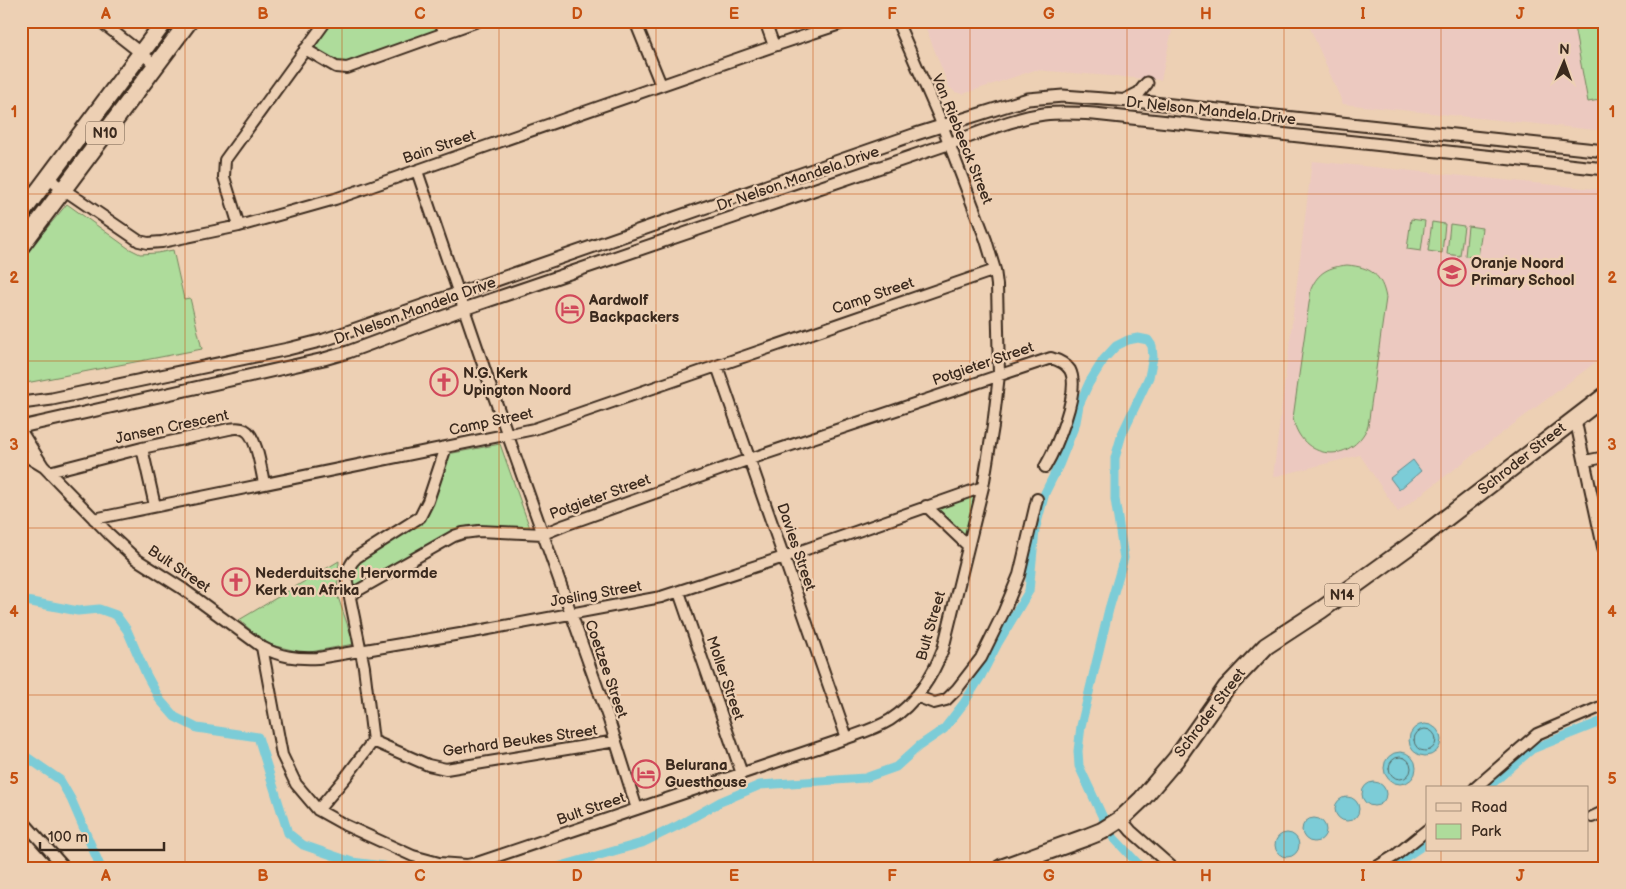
<svg xmlns="http://www.w3.org/2000/svg" width="1626" height="889" font-family="'Balsamiq Sans',sans-serif">
<style>
.built{fill:#ecc9c0}
.green{fill:#aedc9b;stroke:#74835c}
.water{fill:#7cccd7;stroke:#628b8d}
.lines{fill:none;stroke-linecap:round;stroke-linejoin:round}
.shore{stroke:#556b68;stroke-width:1}
.canal{stroke:#7cccd7;stroke-width:9}
.minor-casing{stroke:#3b2a1e;stroke-width:14}
.tertiary-casing{stroke:#3b2a1e;stroke-width:15}
.trunk-casing{stroke:#3b2a1e;stroke-width:20}
.minor{stroke:#edd0b4;stroke-width:10}
.tertiary{stroke:#edd0b4;stroke-width:11}
.trunk{stroke:#edd0b4;stroke-width:16}
.grid{fill:none;stroke:#c55010;stroke-width:1;stroke-opacity:0.55}
.labels{text-anchor:middle;dominant-baseline:central;stroke-width:4.5;stroke-linejoin:round;paint-order:stroke}
.shield{fill:#edd0b4;stroke:#705c4b;stroke-width:1}
.shield-label{font-size:14px;font-weight:bold;fill:#3b2a1e}
.street-label{font-size:15px;fill:#3b2a1e;stroke:#edd0b4}
.poi-label{font-size:15px;font-weight:bold;fill:#3b2a1e;stroke:#edd0b4;text-anchor:start}
.neatline{fill:none;stroke:#c55010;stroke-width:2}
.grid-label{font-size:16px;text-anchor:middle;font-weight:bold;fill:#c55010}
</style>
<rect width="100%" height="100%" fill="#edd0b4"/>
<filter id="ink" filterUnits="userSpaceOnUse"><feTurbulence type="fractalNoise" baseFrequency=".02" numOctaves="2"/><feDisplacementMap in="SourceGraphic" scale="10" xChannelSelector="R" yChannelSelector="G"/><feConvolveMatrix kernelMatrix="1 2 1 2 8 2 1 2 1" color-interpolation-filters="sRGB"/></filter>
<g filter="url(#ink)">
<path class="built" d="M923 21H1174L1161 80 1035 70 963 94 955 92 949 87Z
M1307 21H1605V131L1343 104Z
M1312 161 1605 190V355L1398 512 1360 455 1273 477Z"/>
<path class="green" d="M328 21H437L442 35 349 69 308 48Z
M1573 21H1605V99L1588 102Z
M67 204 128 248 140 254 157 253 173 250 184 299 190 298 202 349 21 384V259Z
M1411 219 1425 221 1421 251 1407 249Z
M1432 222 1445 224 1442 253 1428 251Z
M1450 224 1464 226 1460 256 1447 254Z
M1468 226 1482 228 1478 258 1465 256Z
M1347 265C1371 267 1382 275 1386 298L1368 426C1351 466 1301 460 1293 418L1311 289C1318 272 1329 267 1347 265Z
M500 444 531 531 467 526 355 588 351 572 359 562 423 519 448 454Z
M976 490 965 537 933 506Z
M339 561 337 594 354 644 305 653 267 644 239 620Z"/>
<path class="water" d="M1413 460 1421 471 1399 490 1390 478Z
M1409 740a16 16 0 1 1 32 0a16 16 0 1 1-32 0Z
M1384 768a16 16 0 1 1 32 0a16 16 0 1 1-32 0Z
M1362 794a12 12 0 1 1 24 0a12 12 0 1 1-24 0Z
M1335 809a12 12 0 1 1 24 0a12 12 0 1 1-24 0Z
M1302 830a12 12 0 1 1 24 0a12 12 0 1 1-24 0Z
M1275 845a12 12 0 1 1 24 0a12 12 0 1 1-24 0Z"/>
<g class="lines">
<path class="shore" d="M1414 740a11 11 0 1 1 22 0a11 11 0 1 1-22 0Z
M1389 768a11 11 0 1 1 22 0a11 11 0 1 1-22 0Z"/>
<path class="canal" d="M21 600 78 611 99 609 116 615 127 630 146 674 160 700 175 717 197 728 258 737 288 833 303 845 352 862 399 868
M21 753 60 780 71 799 101 868
M1487 788 1532 749 1605 720
M554 868 642 843 679 825 720 802 760 785 865 778 896 767 919 746 944 729 964 703 981 676 998 643 1029 591 1035 530 1045 493 1059 465 1076 422 1079 405 1089 383 1104 359 1116 346 1128 340 1138 338 1148 340 1152 346 1153 357 1149 377 1122 434 1115 458V499L1124 558 1109 609 1081 726 1078 751 1079 766 1111 835 1142 868
M1389 868 1419 848 1427 841"/>
<g class="minor-casing">
<path id="minor" d="M100 21 156 65
M440 21 445 34
M635 21 661 85
M765 21 774 46
M305 49 336 67 347 68 478 21
M417 171 491 388 609 720 637 809
M47 178 139 241 148 243 162 242 239 226 335 199 774 46 849 21
M239 226 224 177 225 160 326 21
M717 366 847 738
M1575 418 1605 556
M21 431 43 466
M142 448 155 506
M21 453 44 467 109 534 136 559 183 589 262 647 282 755 296 784 318 810 345 825 413 856 439 863 467 865 477 863 847 738C861 733 877 728 890 720 915 704 933 676 943 649L983 487 993 426 999 375 997 285 995 270 986 240 939 117 897 21
M1585 461 1605 457
M49 472 142 448 229 429C234 428 240 427 245 430 257 436 261 470 264 483
M926 506 967 545
M94 519 534 429 995 270
M679 592 742 774
M350 595 454 536 463 533 479 531 543 534 565 525 750 459 1051 358C1058 360 1066 364 1070 370 1081 391 1056 448 1045 467
M262 647C280 657 297 659 318 658L478 631 661 597 784 557 983 487
M916 696 934 703 946 700 957 689 981 658 1004 611 1019 575 1037 499
M373 741 428 765 446 769 616 741
M1475 788 1537 734 1605 705
M318 810 346 777 373 741 364 667 347 583C346 572 349 564 357 557L420 517 428 501 446 447
M1592 817 1605 811
M21 819 65 868
M1121 819 1131 831 1173 868
M1375 868 1396 855 1427 830"/>
</g>
<g class="tertiary-casing">
<path id="tertiary" d="M1125 100 1139 93 1147 83
M21 403 52 399 288 349 324 340 916 134 1028 99 1063 96 1144 102 1605 151
M21 427 324 359 348 352 464 309 948 144C978 134 1013 118 1044 114 1061 112 1078 113 1094 114L1605 169"/>
</g>
<g class="trunk-casing">
<path id="trunk" d="M21 214 165 21
M21 246 189 21
M1001 868 1087 837 1102 831 1121 819 1142 799 1176 759 1226 688 1266 646 1321 610 1419 539 1605 396"/>
</g>
<use href="#minor" class="minor"/>
<use href="#tertiary" class="tertiary"/>
<use href="#trunk" class="trunk"/>
</g>
</g>
<path class="grid" d="M185 21V868M342 21V868M499 21V868M656 21V868M813 21V868M970 21V868M1127 21V868M1284 21V868M1441 21V788M21 194H1605M21 361H1605M21 528H1605M21 695H1605M1441 850V868"/>
<defs>
<g id="school-ring" transform="scale(1.4375)"><circle r="9.5" fill="#edd0b4" stroke="#d1495b" stroke-width="1.5"/><path d="M0-5L7-2L0 1L-7-2ZM-4 1L0 2.5L4 1V4Q0 6-4 4Z" fill="#d1495b"/></g>
<g id="hotel-ring" transform="scale(1.4375)"><circle r="9.5" fill="#edd0b4" stroke="#d1495b" stroke-width="1.5"/><path d="M-6-4.5h1.5V1H6V5H4.5V3h-9V5H-6ZM-4 0a1.8 1.8 0 1 1 3.6 0ZM.5 0V-2.5h3Q6-2.5 6 0Z" fill="#d1495b"/></g>
<g id="church-ring" transform="scale(1.4375)"><circle r="9.5" fill="#edd0b4" stroke="#d1495b" stroke-width="1.5"/><path d="M-1.2-6h2.4v3.5h3.3v2.4h-3.3V6h-2.4V-.1h-3.3v-2.4h3.3Z" fill="#d1495b"/></g>
</defs>
<g fill-rule="evenodd">
<use href="#school-ring" x="1452" y="272"/>
<use href="#hotel-ring" x="570" y="309"/>
<use href="#church-ring" x="444" y="382"/>
<use href="#church-ring" x="236" y="582"/>
<use href="#hotel-ring" x="646" y="774"/>
</g>
<g class="labels">
<g class="shield">
<rect x="86" y="121.5" width="38" height="23" rx="4"/>
<rect x="1324.5" y="583.5" width="35" height="23" rx="4"/>
</g>
<g class="shield-label">
<text x="105" y="133">N10</text>
<text x="1342" y="595">N14</text>
</g>
<g class="street-label">
<text transform="translate(1211 111) rotate(6)">Dr Nelson Mandela Drive</text>
<text transform="translate(962 139) rotate(68)">Van Riebeeck Street</text>
<text transform="translate(439 147) rotate(-19)">Bain Street</text>
<text transform="translate(798 179) rotate(-19)">Dr Nelson Mandela Drive</text>
<text transform="translate(873 296) rotate(-19)">Camp Street</text>
<text transform="translate(415 311) rotate(-20)">Dr Nelson Mandela Drive</text>
<text transform="translate(983 364) rotate(-19)">Potgieter Street</text>
<text transform="translate(491 422) rotate(-12)">Camp Street</text>
<text transform="translate(172 427) rotate(-12)">Jansen Crescent</text>
<text transform="translate(1522 459) rotate(-38)">Schroder Street</text>
<text transform="translate(600 497) rotate(-20)">Potgieter Street</text>
<text transform="translate(796 547) rotate(71)">Davies Street</text>
<text transform="translate(179 569) rotate(34)">Bult Street</text>
<text transform="translate(596 594) rotate(-10)">Josling Street</text>
<text transform="translate(931 626) rotate(-74)">Bult Street</text>
<text transform="translate(606 669) rotate(71)">Coetzee Street</text>
<text transform="translate(725 678) rotate(71)">Moller Street</text>
<text transform="translate(1210 713) rotate(-53)">Schroder Street</text>
<text transform="translate(520 741) rotate(-8)">Gerhard Beukes Street</text>
<text transform="translate(591 809) rotate(-19)">Bult Street</text>
</g>
<g class="poi-label">
<text x="1471" y="263">Oranje Noord<tspan x="1471" dy="17">Primary School</tspan></text>
<text x="589" y="300">Aardwolf<tspan x="589" dy="17">Backpackers</tspan></text>
<text x="463" y="373">N.G. Kerk<tspan x="463" dy="17">Upington Noord</tspan></text>
<text x="255" y="573">Nederduitsche Hervormde<tspan x="255" dy="17">Kerk van Afrika</tspan></text>
<text x="665" y="765">Belurana<tspan x="665" dy="17">Guesthouse</tspan></text>
</g>
</g>
<rect width="1626" height="889" fill="none" stroke="#edd0b4" stroke-width="55"/>
<rect x="1426" y="786" width="162" height="65" fill="#edd0b4" stroke="#a68e78"/>
<rect x="1436" y="803" width="25" height="8" fill="#edd0b4" stroke="#a68e78"/>
<text x="1471" y="812" font-size="15" fill="#3b2a1e">Road</text>
<rect x="1436" y="824" width="25" height="15" fill="#aedc9b" stroke="#a68e78"/>
<text x="1471" y="836" font-size="15" fill="#3b2a1e">Park</text>
<g transform="translate(1564 62) rotate(2)" stroke="#edd0b4" stroke-width="4" paint-order="stroke">
<path d="M0-4L9 19L0 12L-9 19Z" fill="#3b2a1e"/>
<text y="-8" font-size="14" font-weight="bold" text-anchor="middle" fill="#3b2a1e">N</text>
</g>
<path d="M40 842v8h124v-8" fill="none" stroke="#3b2a1e" stroke-width="2.5"/>
<text x="48" y="842" font-size="15" fill="#3b2a1e" stroke="#edd0b4" stroke-width="4" paint-order="stroke">100 m</text>
<rect x="28" y="28" width="1570" height="834" class="neatline"/>
<g class="grid-label">
<text x="106" y="19">A</text>
<text x="263" y="19">B</text>
<text x="420" y="19">C</text>
<text x="577" y="19">D</text>
<text x="734" y="19">E</text>
<text x="892" y="19">F</text>
<text x="1049" y="19">G</text>
<text x="1206" y="19">H</text>
<text x="1363" y="19">I</text>
<text x="1520" y="19">J</text>
<text x="14" y="117">1</text>
<text x="1612" y="117">1</text>
<text x="14" y="283">2</text>
<text x="1612" y="283">2</text>
<text x="14" y="450">3</text>
<text x="1612" y="450">3</text>
<text x="14" y="617">4</text>
<text x="1612" y="617">4</text>
<text x="14" y="784">5</text>
<text x="1612" y="784">5</text>
<text x="106" y="881">A</text>
<text x="263" y="881">B</text>
<text x="420" y="881">C</text>
<text x="577" y="881">D</text>
<text x="734" y="881">E</text>
<text x="892" y="881">F</text>
<text x="1049" y="881">G</text>
<text x="1206" y="881">H</text>
<text x="1363" y="881">I</text>
<text x="1520" y="881">J</text>
</g>
</svg>
